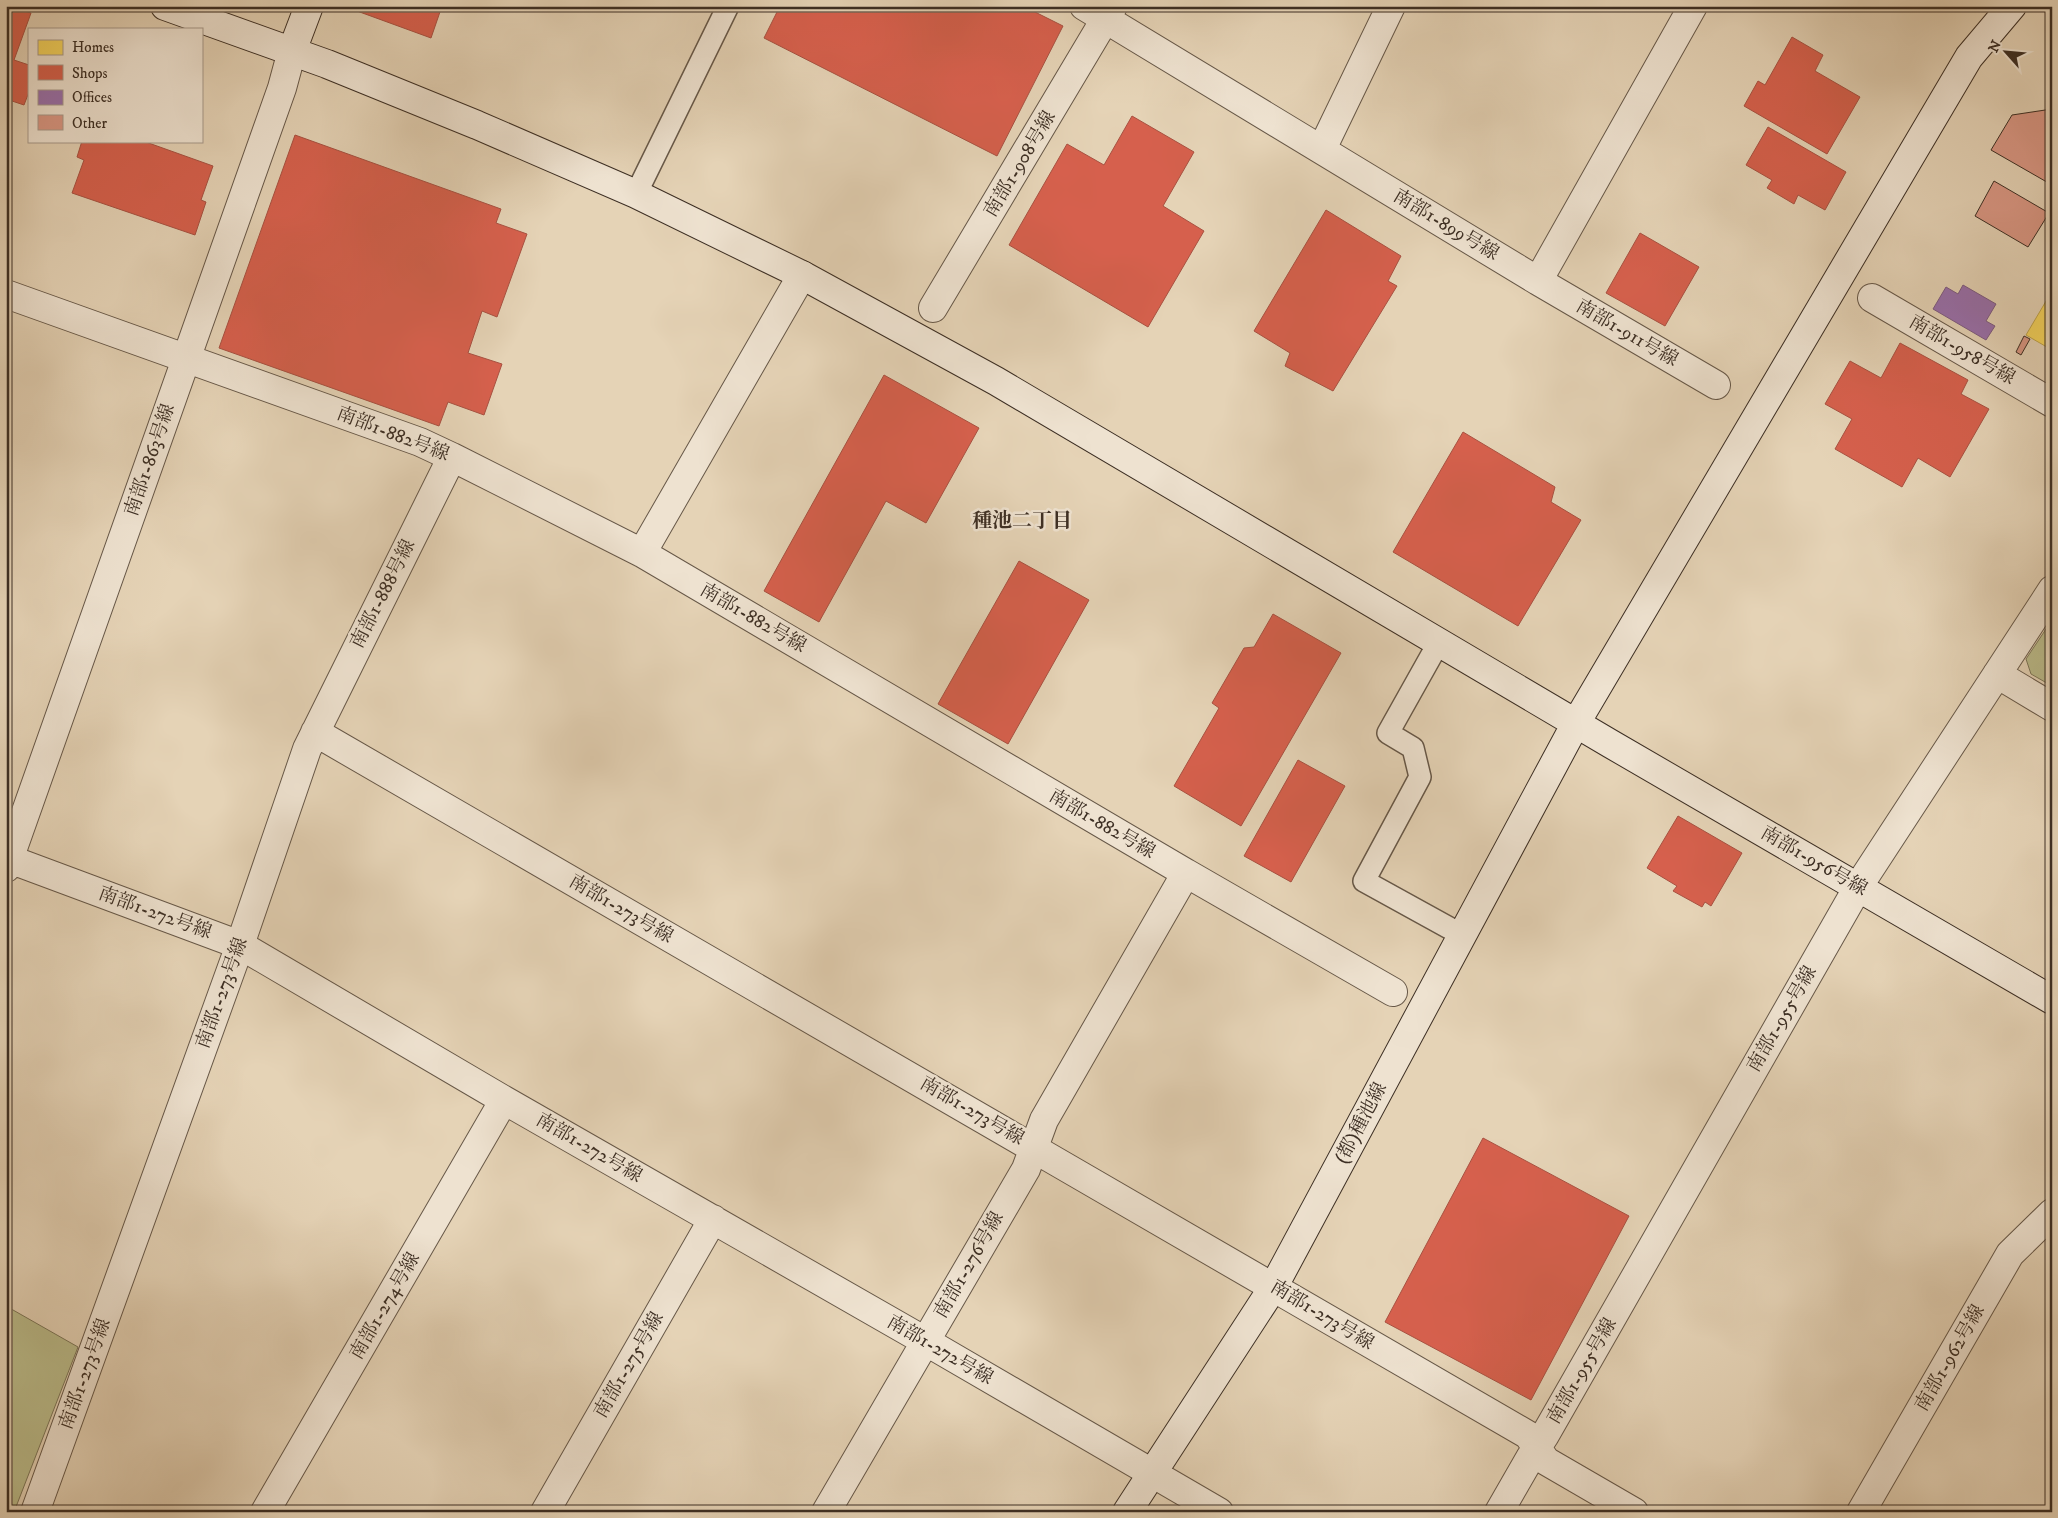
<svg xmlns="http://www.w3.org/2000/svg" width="2058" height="1518" font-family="'IM FELL DW Pica','Noto Serif JP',serif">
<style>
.green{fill:#babb8a;stroke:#7c7557}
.homes{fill:#f6d55c;stroke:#bea34b}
.shops{fill:#d6604d;stroke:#a85141}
.offices{fill:#9970ab;stroke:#7d5c82}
.building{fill:#d99784;stroke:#3d2f24}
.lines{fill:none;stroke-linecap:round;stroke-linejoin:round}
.lane-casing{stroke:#675848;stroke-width:24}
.street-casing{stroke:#675848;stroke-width:30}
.secondary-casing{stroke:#3d2f24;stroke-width:30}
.lane{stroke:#eee2d0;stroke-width:21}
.street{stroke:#eee2d0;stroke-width:28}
.secondary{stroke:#eee2d0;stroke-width:28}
.labels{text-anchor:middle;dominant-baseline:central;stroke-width:5;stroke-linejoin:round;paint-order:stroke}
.street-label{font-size:19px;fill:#3d2f24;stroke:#eee2d0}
.neighbourhood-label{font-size:20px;font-weight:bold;fill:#3d2f24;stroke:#eee2d0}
</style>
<rect width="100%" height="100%" fill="#e5d3b6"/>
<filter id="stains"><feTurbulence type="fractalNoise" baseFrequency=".004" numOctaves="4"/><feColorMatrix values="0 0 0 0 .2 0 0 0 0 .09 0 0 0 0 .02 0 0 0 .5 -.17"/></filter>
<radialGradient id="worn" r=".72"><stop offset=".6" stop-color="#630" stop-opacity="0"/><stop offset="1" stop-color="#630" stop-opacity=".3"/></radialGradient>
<path class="green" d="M2052 620V686L2031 674 2026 659Z
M6 1306 78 1347 14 1512H6Z"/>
<path class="homes" d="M2052 291V350L2026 335Z"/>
<path class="shops" d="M6 6 31 13 14 60 29 65V92L24 105 6 99Z
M358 6H442L431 38 357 11Z
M780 6H1023L1063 26 997 156 764 38Z
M1792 37 1823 55 1815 71 1860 97 1827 154 1744 106 1758 81 1765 85Z
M1132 116 1194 152 1163 206 1204 231 1148 327 1009 245 1067 144 1104 165Z
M1768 127 1846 172 1825 210 1798 195 1794 204 1767 188 1772 180 1746 165Z
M295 135 501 209 496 223 527 234 497 317 482 311 468 353 502 364 484 415 448 402 439 426 219 348Z
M82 141H143L213 166 201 200 206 202 195 235 72 193 84 160 77 157Z
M1326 210 1401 256 1388 281 1397 286 1333 391 1285 366 1290 353 1254 331Z
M1640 233 1699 267 1665 326 1606 293Z
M1900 343 1968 380 1961 394 1989 409 1950 477 1918 458 1902 487 1835 449 1852 419 1825 404 1850 361 1881 378Z
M884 375 979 428 926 523 886 501 819 622 764 591Z
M1463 432 1555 487 1551 502 1581 520 1518 626 1393 552Z
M1019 561 1089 600 1008 744 938 704Z
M1273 614 1341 653 1241 826 1174 786 1219 708 1212 703 1244 648 1254 647Z
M1298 760 1345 786 1291 882 1244 856Z
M1678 816 1742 853 1711 906 1705 902 1702 907 1673 891 1677 886 1647 868Z
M1483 1138 1629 1216 1531 1400 1385 1322Z"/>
<path class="offices" d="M1963 285 1996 304 1986 321 1995 326 1986 340 1933 309 1946 287 1958 294Z"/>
<path class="building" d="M2052 109V185L1991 150 2012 115Z
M1994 181 2049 213 2028 247 1975 216Z
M2024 336 2030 339 2021 355 2016 352Z"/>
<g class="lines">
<g class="lane-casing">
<path id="lane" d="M636 194 728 6
M1439 642 1388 733 1413 748 1420 777 1364 881 1462 935"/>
</g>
<g class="street-casing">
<path id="street" d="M1084 6 1538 281 1693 6
M1322 149 1391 6
M1538 281 1716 385
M6 294 420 442 452 457 642 553 1186 873 1044 1120 1026 1169 826 1512
M1872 298 2052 403
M933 308 1113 6
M642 553 802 275
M1997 674 2052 707
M315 732 1528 1435 1546 1461 1634 1512
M9 859 240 945 504 1100 925 1341 1219 1512
M6 868 282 88 292 51
M1186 873 1393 992
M35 1512 240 945 307 749 452 457
M265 1512 504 1100
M545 1512 713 1219
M1499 1512 1530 1458 1545 1435 1858 887 2052 590
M1861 1512 2010 1254 2052 1213"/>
</g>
<g class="secondary-casing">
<path id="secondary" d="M165 6 327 64 477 125 636 194 802 275 996 381 1611 744 2052 1000
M292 51 309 6
M1127 1512 1274 1286 1576 723 1969 57 2012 6"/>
</g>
<use href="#lane" class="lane"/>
<use href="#street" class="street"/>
<use href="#secondary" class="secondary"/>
</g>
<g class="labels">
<g class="street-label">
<text transform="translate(1020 164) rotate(-59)">南部1-908号線</text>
<text transform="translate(1446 225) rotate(31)">南部1-899号線</text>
<text transform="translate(1627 333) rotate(30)">南部1-911号線</text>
<text transform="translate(1962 350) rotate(30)">南部1-958号線</text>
<text transform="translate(393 434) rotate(21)">南部1-882号線</text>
<text transform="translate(150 460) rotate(-71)">南部1-863号線</text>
<text transform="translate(383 594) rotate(-63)">南部1-888号線</text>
<text transform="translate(753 618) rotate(30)">南部1-882号線</text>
<text transform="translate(1102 824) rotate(30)">南部1-882号線</text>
<text transform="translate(1814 861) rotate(30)">南部1-956号線</text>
<text transform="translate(621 909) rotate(30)">南部1-273号線</text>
<text transform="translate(155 913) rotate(20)">南部1-272号線</text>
<text transform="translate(222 993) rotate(-70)">南部1-273号線</text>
<text transform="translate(1782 1019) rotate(-60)">南部1-955号線</text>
<text transform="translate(972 1111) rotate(30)">南部1-273号線</text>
<text transform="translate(1361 1123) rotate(-62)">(都)種池線</text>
<text transform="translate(589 1148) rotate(30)">南部1-272号線</text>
<text transform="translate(969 1265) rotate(-60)">南部1-276号線</text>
<text transform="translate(385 1306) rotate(-60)">南部1-274号線</text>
<text transform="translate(1322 1315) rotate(31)">南部1-273号線</text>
<text transform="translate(940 1350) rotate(30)">南部1-272号線</text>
<text transform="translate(1950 1358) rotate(-60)">南部1-962号線</text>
<text transform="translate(629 1365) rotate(-60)">南部1-275号線</text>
<text transform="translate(1582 1371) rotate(-60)">南部1-955号線</text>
<text transform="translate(85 1374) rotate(-70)">南部1-273号線</text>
</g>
<g class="neighbourhood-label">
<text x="1022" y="521">種池二丁目</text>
</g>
</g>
<rect width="2058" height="1518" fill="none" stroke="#e5d3b6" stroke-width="25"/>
<rect x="8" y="8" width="2043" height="1503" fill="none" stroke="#3d2f24" stroke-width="2.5"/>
<rect x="12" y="12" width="2033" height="1493" fill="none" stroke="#3d2f24"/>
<rect x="28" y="28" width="175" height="115" fill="#eee2d0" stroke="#a79a8b"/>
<rect x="38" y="40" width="25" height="15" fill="#f6d55c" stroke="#a79a8b"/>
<text x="72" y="52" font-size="15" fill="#3d2f24">Homes</text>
<rect x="38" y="65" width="25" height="15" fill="#d6604d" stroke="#a79a8b"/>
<text x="72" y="78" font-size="15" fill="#3d2f24">Shops</text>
<rect x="38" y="90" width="25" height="15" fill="#9970ab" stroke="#a79a8b"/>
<text x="72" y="102" font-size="15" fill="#3d2f24">Offices</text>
<rect x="38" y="115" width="25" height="15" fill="#d99784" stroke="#a79a8b"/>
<text x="72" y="128" font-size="15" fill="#3d2f24">Other</text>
<g transform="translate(2006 52) rotate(297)" stroke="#eee2d0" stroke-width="4" paint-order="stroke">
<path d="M0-4L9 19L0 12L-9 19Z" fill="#3d2f24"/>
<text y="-8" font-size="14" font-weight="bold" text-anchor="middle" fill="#3d2f24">N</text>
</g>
<rect width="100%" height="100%" filter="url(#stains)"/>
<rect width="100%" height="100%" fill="url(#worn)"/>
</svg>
